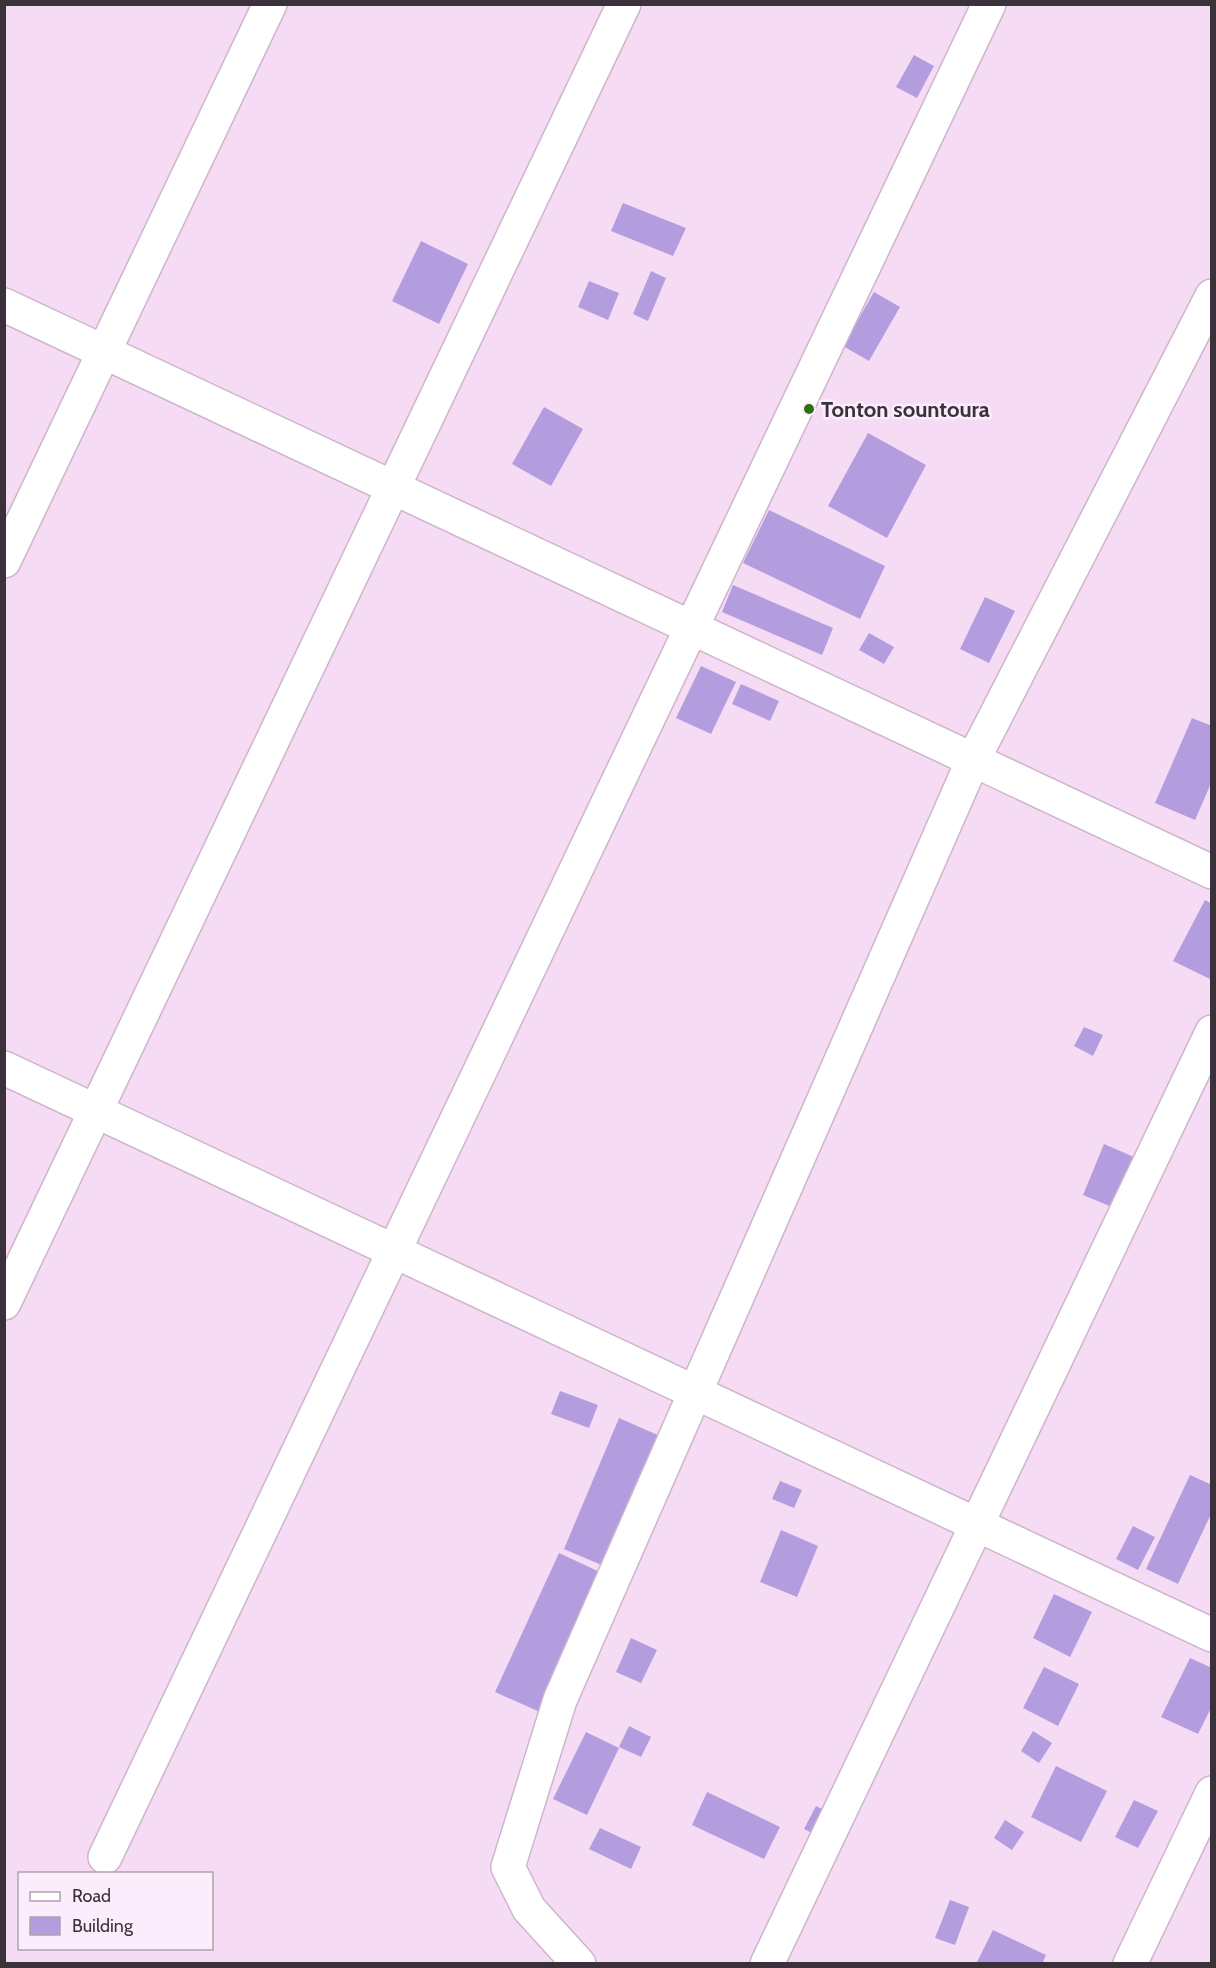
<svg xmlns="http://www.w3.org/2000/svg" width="1216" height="1968" font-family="Cabin,sans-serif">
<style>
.building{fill:#b49ddf}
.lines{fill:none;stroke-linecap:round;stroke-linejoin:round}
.minor-casing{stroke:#cdb5cc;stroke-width:36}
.minor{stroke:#fff;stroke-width:33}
.poi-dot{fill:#2c7110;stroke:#fcedfc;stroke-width:2}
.labels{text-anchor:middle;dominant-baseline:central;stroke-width:5;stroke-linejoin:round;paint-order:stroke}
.poi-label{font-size:22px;font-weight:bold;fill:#3a313a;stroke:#fcedfc;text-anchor:start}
</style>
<rect width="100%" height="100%" fill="#f5dcf4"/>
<path class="building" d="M914 55 934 66 917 98 896 87Z
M623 203 686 228 673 256 611 231Z
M421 241 468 264 439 324 392 301Z
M651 271 666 278 648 321 633 314Z
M589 281 619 293 608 320 578 307Z
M874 292 900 307 869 361 843 346Z
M544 407 583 429 551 486 512 464Z
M868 433 926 465 887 538 828 506Z
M769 510 885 566 860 619 743 563Z
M733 585 833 628 822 655 722 612Z
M985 597 1015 611 989 663 960 649Z
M869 633 894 647 884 664 859 650Z
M701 666 736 682 711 734 676 718Z
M741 684 779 701 770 721 732 704Z
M1192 718 1212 726V781L1195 820 1155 803Z
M1205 900 1212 904 1210 979 1173 961Z
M1084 1027 1103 1035 1093 1056 1074 1046Z
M1104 1144 1134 1157 1112 1207 1083 1195Z
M560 1391 598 1405 589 1428 551 1414Z
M619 1418 660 1436 606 1567 564 1549Z
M1190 1475 1212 1485V1512L1178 1584 1146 1569Z
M780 1481 802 1490 794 1508 772 1499Z
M1133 1526 1155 1537 1138 1570 1116 1559Z
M781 1530 818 1546 797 1597 760 1582Z
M559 1553 604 1574 540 1712 495 1692Z
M1054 1594 1092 1612 1070 1657 1033 1638Z
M631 1638 657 1650 641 1683 616 1672Z
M1190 1658 1212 1668V1706L1198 1734 1161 1717Z
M1044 1667 1079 1684 1058 1726 1023 1708Z
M629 1726 651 1737 641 1757 619 1747Z
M1033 1731 1052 1743 1039 1763 1021 1751Z
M586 1732 619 1748 587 1815 553 1799Z
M1056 1766 1107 1791 1081 1842 1031 1817Z
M707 1792 780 1827 764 1859 692 1825Z
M1134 1800 1158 1811 1138 1848 1115 1837Z
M816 1806 832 1814 820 1837 804 1829Z
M1005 1820 1024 1832 1012 1850 994 1838Z
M600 1828 641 1847 631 1869 589 1849Z
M950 1900 969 1907 955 1945 935 1938Z
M993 1930 1046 1955 1042 1964H976Z"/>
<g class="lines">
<g class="minor-casing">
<path id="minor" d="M4 305 1212 872
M4 561 270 4
M4 1068 1212 1635
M4 1303 624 4
M105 1857 989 4
M579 1964 529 1909 508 1867 560 1700 973 760 1212 296
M767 1964 1212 1032
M1130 1964 1212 1793"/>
</g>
<use href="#minor" class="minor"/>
</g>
<circle class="poi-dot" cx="809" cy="409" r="6"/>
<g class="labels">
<g class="poi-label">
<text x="821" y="409">Tonton sountoura</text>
</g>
</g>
<rect width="1216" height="1968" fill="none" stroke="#3a313a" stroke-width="12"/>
<rect x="18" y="1872" width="195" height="78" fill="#fcedfc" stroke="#aea2ae" stroke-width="1.5"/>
<rect x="30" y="1892" width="30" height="9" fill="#ffffff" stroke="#aea2ae" stroke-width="1.5"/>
<text x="72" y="1902" font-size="18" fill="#3a313a">Road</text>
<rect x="30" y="1917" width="30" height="18" fill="#b49ddf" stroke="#aea2ae" stroke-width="1.5"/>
<text x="72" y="1932" font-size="18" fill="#3a313a">Building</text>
</svg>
